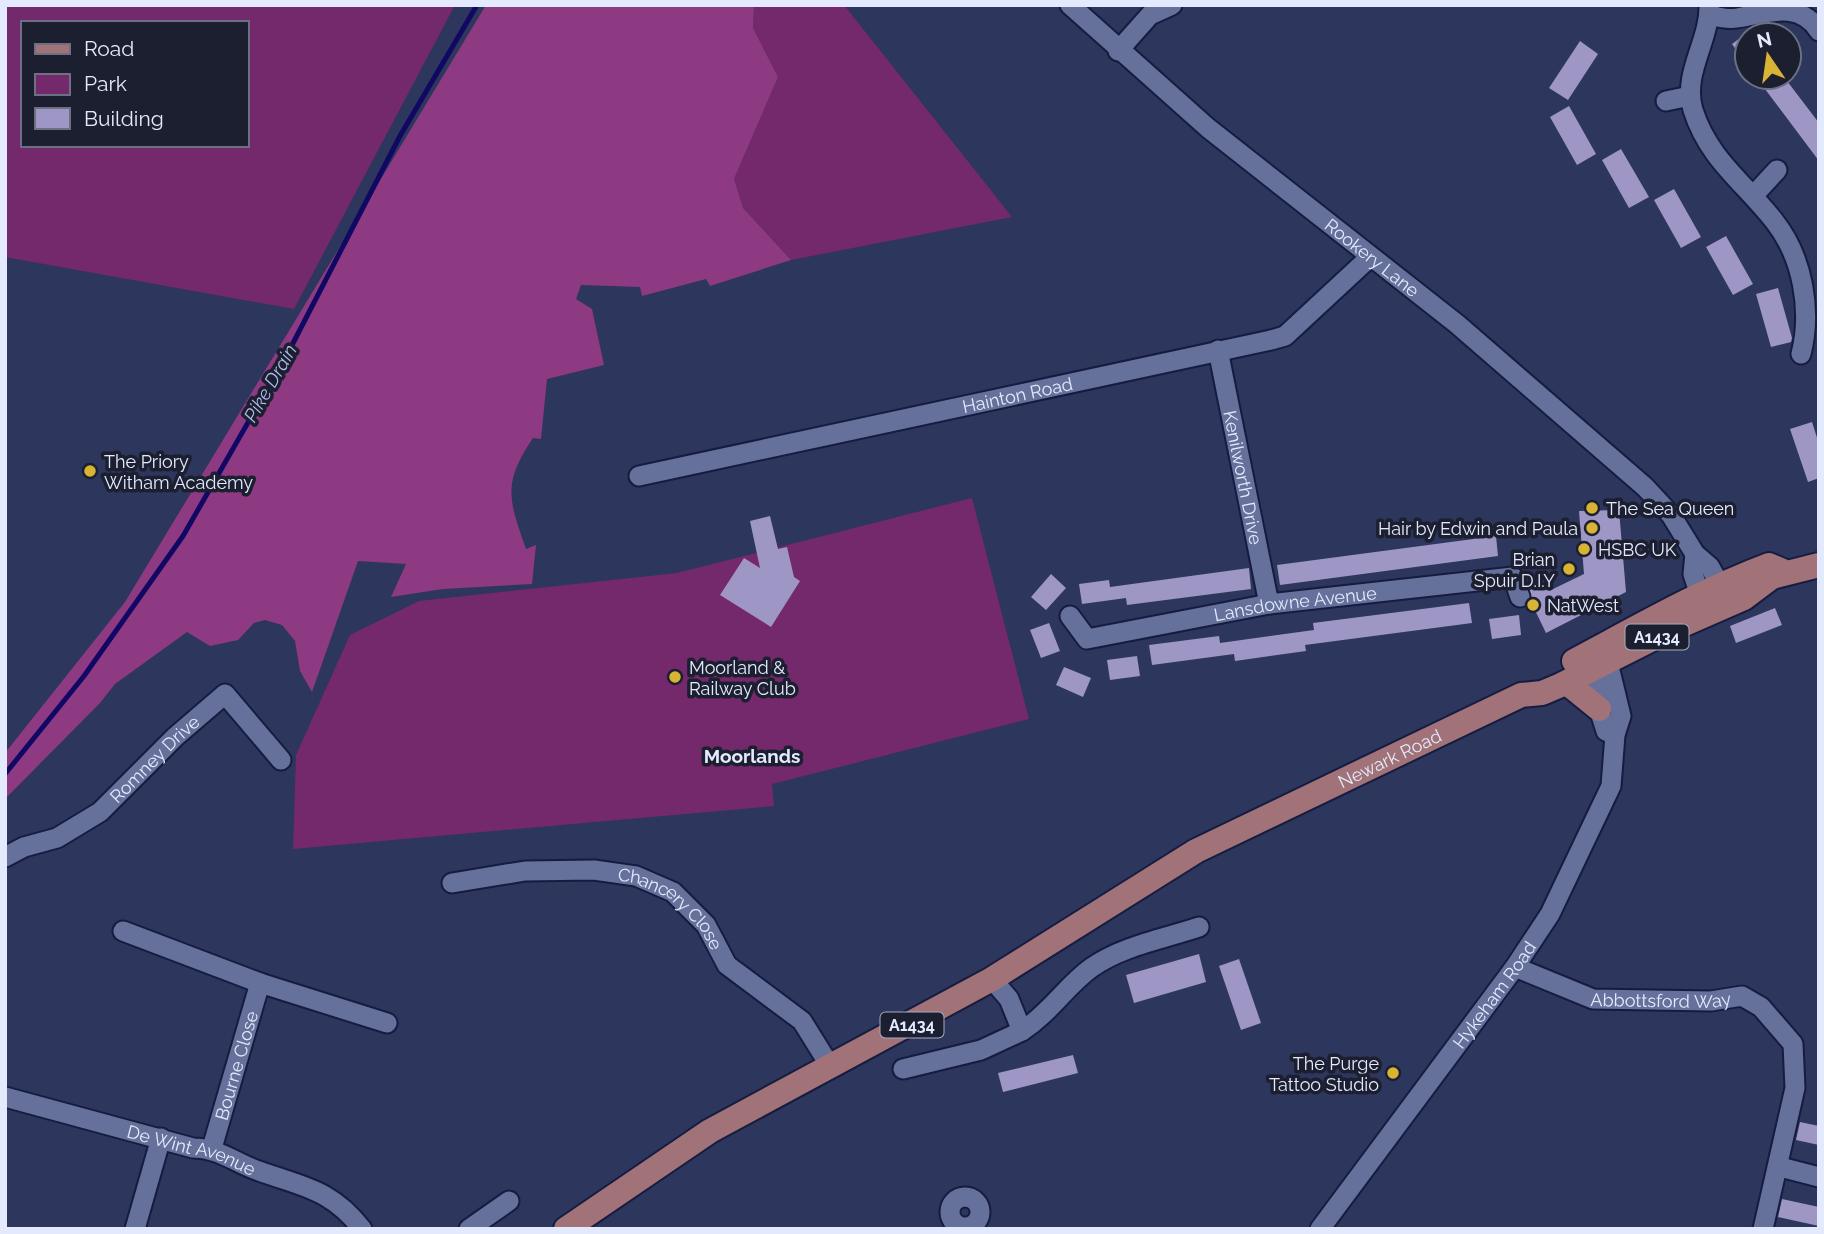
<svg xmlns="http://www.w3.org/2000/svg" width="1824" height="1234" font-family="Raleway,sans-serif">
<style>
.green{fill:#74296c;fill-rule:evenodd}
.forest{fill:#8d3a83}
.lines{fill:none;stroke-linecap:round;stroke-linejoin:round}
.stream{stroke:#110864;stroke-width:5}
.building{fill:#9e97c5}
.minor-casing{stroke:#161c40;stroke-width:23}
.major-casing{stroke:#161c40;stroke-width:28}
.minor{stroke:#65719b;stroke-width:19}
.major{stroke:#a17379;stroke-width:24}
.poi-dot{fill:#d8b434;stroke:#1b1f30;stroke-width:2.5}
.labels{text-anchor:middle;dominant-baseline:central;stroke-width:7;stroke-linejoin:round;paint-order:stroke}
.shield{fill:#1b1f30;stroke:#a8adc0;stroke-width:2}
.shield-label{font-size:16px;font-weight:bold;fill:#e4eafd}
.street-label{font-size:18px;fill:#e4eafd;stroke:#1b1f30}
.poi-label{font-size:18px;fill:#e4eafd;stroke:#1b1f30;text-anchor:start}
.water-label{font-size:19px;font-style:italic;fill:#afbcec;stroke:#1b1f30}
.neighbourhood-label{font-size:19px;font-weight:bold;fill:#e4eafd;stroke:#1b1f30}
</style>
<rect width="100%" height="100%" fill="#2d365c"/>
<path class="green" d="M5 5H455L294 309 5 257ZM23 23H247V145H23Z
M754 5H844L1012 217 791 260 743 208 734 179 778 77 753 28Z
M972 498 1029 719 772 784 774 806 293 849 296 755 350 635 419 601 677 573Z"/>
<path class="forest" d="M486 5H754L753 28 778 77 734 179 743 208 791 260 710 286 706 279 642 296 640 287 581 285 576 299 592 309 604 365 547 379 541 439 533 438C502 484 509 500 526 549L536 545 532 584 443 589 391 597 406 564 358 561 312 692 300 671 295 641 282 625 265 620 254 623 238 640 210 646 187 632 115 684 100 703 5 799V753L125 602Z"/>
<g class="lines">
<path class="stream" d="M5 774 84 676 183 536 290 349 400 136 477 5"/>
</g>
<path class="building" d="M1747 33V65L1732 44Z
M1580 41 1598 54 1568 100 1549 88Z
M1756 77H1784L1819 123V161Z
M1569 106 1596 154 1577 165 1550 117Z
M1621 149 1649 197 1629 208 1602 160Z
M1674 189 1701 237 1681 248 1654 200Z
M1726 236 1753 284 1733 295 1706 247Z
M1778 288 1792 338 1791 342 1771 347 1756 294Z
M1812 422 1819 444V478L1808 482 1790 429Z
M1619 510 1626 592 1546 633 1531 602 1528 582 1540 575 1549 591 1584 574 1579 511Z
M770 516 778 549 787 547 794 577 800 581 771 627 720 595 744 558 760 568 750 521Z
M1496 536 1498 556 1280 585 1277 565Z
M1249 568 1251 589 1127 605 1126 598 1082 604 1079 584 1109 580 1110 587Z
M1051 574 1066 588 1046 610 1031 597Z
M1469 603 1472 623 1305 645 1306 651 1235 661 1234 654 1152 665 1149 645 1219 636 1220 643 1314 630 1313 623Z
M1775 608 1782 625 1736 643 1730 626Z
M1519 615 1521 635 1492 639 1489 619Z
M1049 623 1060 651 1041 658 1030 630Z
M1137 656 1140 676 1110 680 1107 660Z
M1064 667 1091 678 1083 697 1056 685Z
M1199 954 1206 982 1134 1003 1126 975Z
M1239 959 1261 1023 1241 1030 1219 966Z
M1073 1055 1078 1073 1003 1092 998 1073Z
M1800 1122 1819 1126V1145L1796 1140Z
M1782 1199 1819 1207V1226L1778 1217Z"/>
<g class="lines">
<g class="minor-casing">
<g id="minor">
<path id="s1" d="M1070 5 1208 128 1457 324 1645 487 1671 515 1695 554 1710 567 1726 596"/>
<path d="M1709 5C1710 41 1682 73 1693 110 1709 160 1744 182 1775 222 1803 258 1812 311 1801 354"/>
<path d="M1709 15C1718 17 1727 20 1737 18 1767 13 1800 0 1819 31"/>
<path d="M1118 51 1150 15 1172 5"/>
<path d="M1666 101 1690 96"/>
<path d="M1753 196 1777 170"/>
<path id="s2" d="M1218 350 1269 604"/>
<path id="s3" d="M639 476 1271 340 1285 336 1369 258"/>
<path d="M1695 554 1693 574 1704 607"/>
<path id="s4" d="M1070 616 1087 639 1269 604 1513 577 1520 597"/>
<path d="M1591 657 1596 667 1599 709 1606 731 1615 735"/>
<path id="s5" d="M5 857 24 847 57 838 100 812 175 737 225 694 281 760"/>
<path id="s6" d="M452 883 525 871 594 870 636 876 673 892 706 925 727 965 802 1021 830 1066"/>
<path d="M123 931 260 983"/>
<path id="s7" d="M1515 967 1593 999 1711 1001 1742 996 1761 1007 1793 1044 1795 1088 1763 1229"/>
<path d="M992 979 1009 999 1022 1031C1051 1012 1066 986 1091 968 1122 946 1163 939 1199 927"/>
<path d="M903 1069 981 1050 1022 1031"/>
<path id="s8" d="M5 1097 193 1148C219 1148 235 1163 259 1171 303 1187 331 1189 362 1229"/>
<path id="s9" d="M212 1148 260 983 387 1023"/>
<path d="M1780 1167 1819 1177"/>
<circle cx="965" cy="1212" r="15"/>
<path d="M135 1229 161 1138"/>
<path d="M469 1229 509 1201"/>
<path id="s10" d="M1320 1229 1515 967 1550 914 1611 786 1615 735 1621 716 1605 650"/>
</g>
</g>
<g class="major-casing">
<g id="major">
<path d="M1574 661C1638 627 1700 591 1769 565L1783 571"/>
<path d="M1567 683 1599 709"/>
<path id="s11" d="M566 1229 710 1131 992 979 1196 851 1521 695 1542 693 1561 685 1664 633 1744 598 1772 577 1819 565"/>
</g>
</g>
<use href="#minor" class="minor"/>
<use href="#major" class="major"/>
</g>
<g class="poi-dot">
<circle cx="90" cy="471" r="7"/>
<circle cx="1592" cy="508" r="7"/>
<circle cx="1592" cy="528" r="7"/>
<circle cx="1584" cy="549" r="7"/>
<circle cx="1569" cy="569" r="7"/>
<circle cx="1533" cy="605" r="7"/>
<circle cx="675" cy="677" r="7"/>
<circle cx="1393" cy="1073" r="7"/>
</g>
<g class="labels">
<g class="shield">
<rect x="1625.5" y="624.5" width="63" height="25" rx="5"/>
<rect x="880.5" y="1012.5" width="63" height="25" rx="5"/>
</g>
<g class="shield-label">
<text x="1657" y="637">A1434</text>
<text x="912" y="1025">A1434</text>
</g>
<g class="street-label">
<text stroke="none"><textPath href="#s1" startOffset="394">Rookery Lane</textPath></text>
<text stroke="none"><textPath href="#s3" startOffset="387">Hainton Road</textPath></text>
<text stroke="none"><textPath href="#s2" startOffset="130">Kenilworth Drive</textPath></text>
<text stroke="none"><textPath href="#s4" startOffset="240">Lansdowne Avenue</textPath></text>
<text stroke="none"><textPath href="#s11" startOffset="950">Newark Road</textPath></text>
<text stroke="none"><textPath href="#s5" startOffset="182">Romney Drive</textPath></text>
<text stroke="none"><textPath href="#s6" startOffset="233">Chancery Close</textPath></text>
<text stroke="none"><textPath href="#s10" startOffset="292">Hykeham Road</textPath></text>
<text stroke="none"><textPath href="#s7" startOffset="152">Abbottsford Way</textPath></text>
<text stroke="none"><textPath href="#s9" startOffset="86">Bourne Close</textPath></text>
<text stroke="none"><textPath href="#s8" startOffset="194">De Wint Avenue</textPath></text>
</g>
<g class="poi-label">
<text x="104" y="461">The Priory<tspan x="104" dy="21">Witham Academy</tspan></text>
<text x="1606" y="508">The Sea Queen</text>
<text x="1578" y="528" text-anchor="end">Hair by Edwin and Paula</text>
<text x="1598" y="549">HSBC UK</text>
<text x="1555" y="559" text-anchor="end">Brian<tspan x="1555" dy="21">Spuir D.I.Y</tspan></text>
<text x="1547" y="605">NatWest</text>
<text x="689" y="667">Moorland &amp;<tspan x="689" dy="21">Railway Club</tspan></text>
<text x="1379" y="1063" text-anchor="end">The Purge<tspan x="1379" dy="21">Tattoo Studio</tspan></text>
</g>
<g class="water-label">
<text transform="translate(270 383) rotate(-60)">Pike Drain</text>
</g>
<g class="neighbourhood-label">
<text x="752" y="756">Moorlands</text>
</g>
</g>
<rect width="1824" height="1234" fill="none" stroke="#e4eafd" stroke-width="14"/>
<rect x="21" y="21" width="228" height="126" fill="#1b1f30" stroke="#6b7082" stroke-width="2"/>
<rect x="35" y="44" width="35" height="10" fill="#a17379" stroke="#6b7082" stroke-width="2"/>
<text x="84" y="56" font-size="21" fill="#e4eafd">Road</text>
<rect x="35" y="74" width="35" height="21" fill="#74296c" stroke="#6b7082" stroke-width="2"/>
<text x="84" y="91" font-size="21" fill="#e4eafd">Park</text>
<rect x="35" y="108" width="35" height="21" fill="#9e97c5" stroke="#6b7082" stroke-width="2"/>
<text x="84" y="126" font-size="21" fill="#e4eafd">Building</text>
<g transform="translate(1768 56) rotate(347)"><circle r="33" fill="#1b1f30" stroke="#6b7082" stroke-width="2"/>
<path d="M0-5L12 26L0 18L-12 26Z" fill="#d8b434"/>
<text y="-10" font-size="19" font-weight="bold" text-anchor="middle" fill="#e4eafd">N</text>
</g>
</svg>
